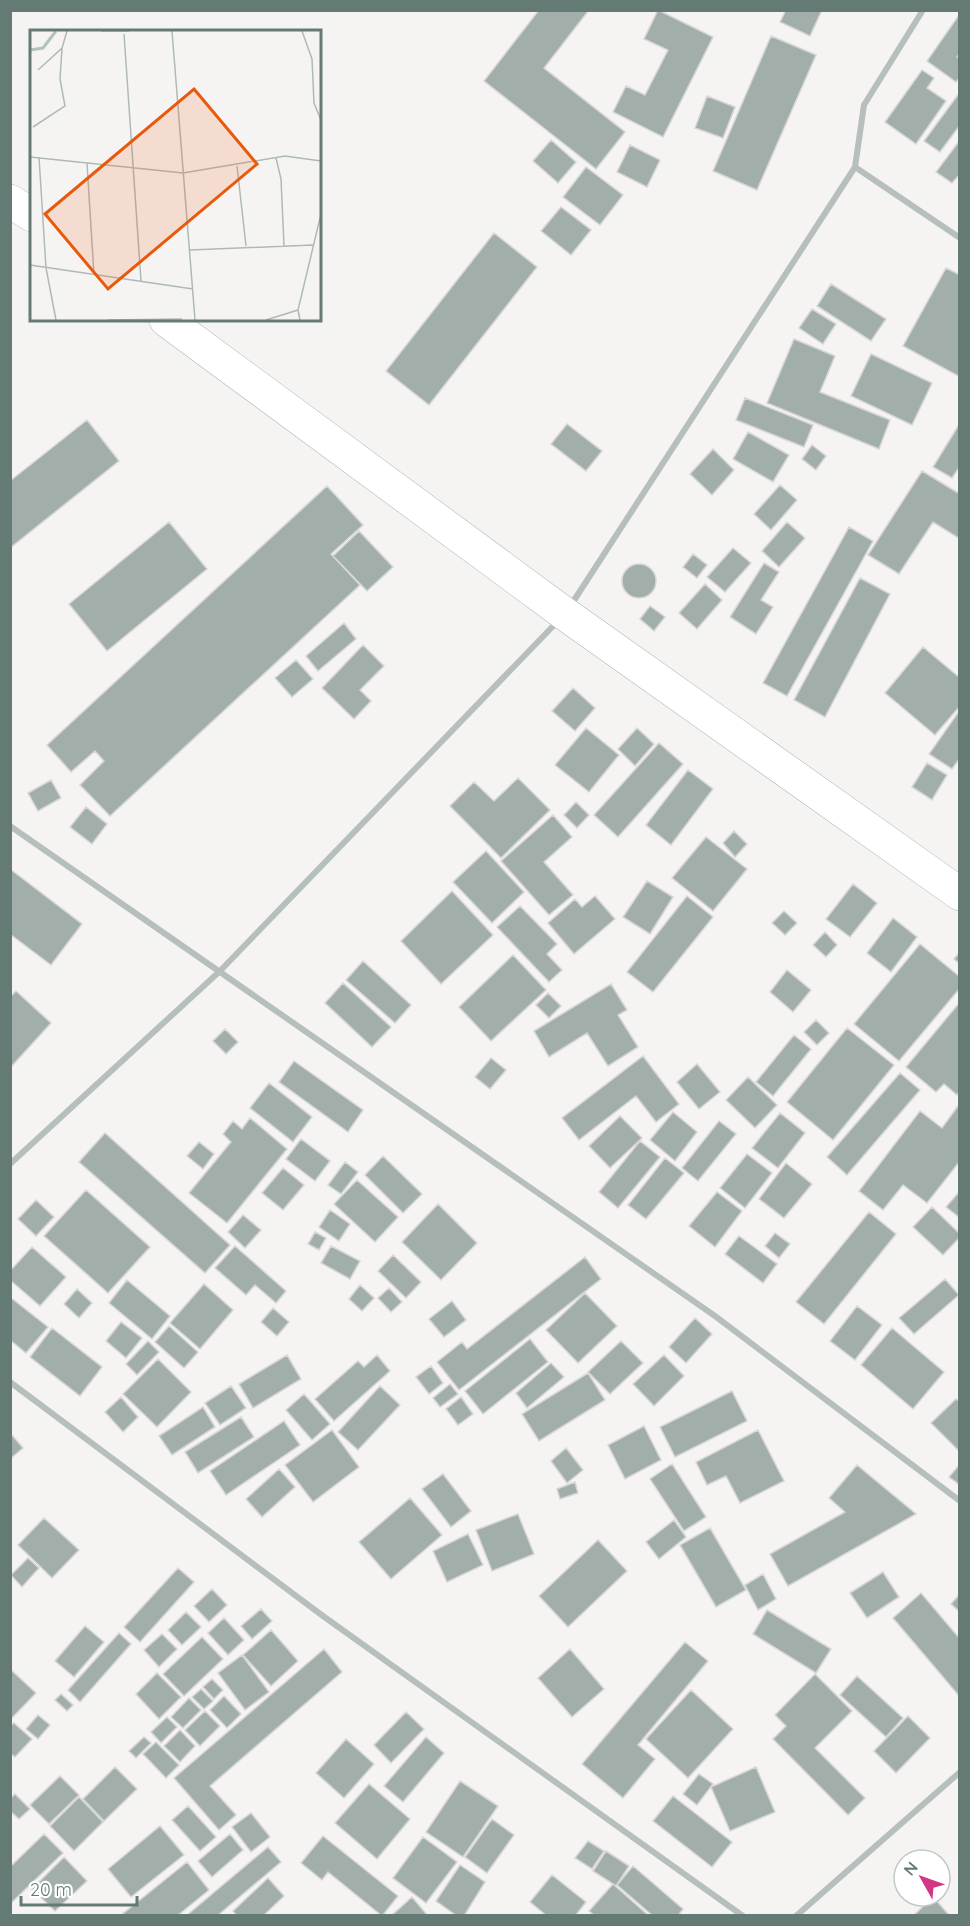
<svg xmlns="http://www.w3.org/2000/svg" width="970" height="1926" font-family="Quicksand,sans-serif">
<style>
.building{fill:#a1aeaa;stroke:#d7d6d6;stroke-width:1.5}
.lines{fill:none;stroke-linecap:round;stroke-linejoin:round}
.secondary-casing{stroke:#acb6b3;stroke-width:34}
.minor{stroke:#b7bfbd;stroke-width:6}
.secondary{stroke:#fff;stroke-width:33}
.inset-river{fill:none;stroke:#b2c2bc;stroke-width:3}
.inset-road{fill:none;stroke:#afb9b6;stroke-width:1.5}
.view{fill:#e8590c;fill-opacity:0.15;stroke:#e8590c;stroke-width:3}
.inset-edge{fill:none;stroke:#647b75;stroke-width:3}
</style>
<rect width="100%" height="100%" fill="#f6f4f3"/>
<path class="building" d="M539 10H589L544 68 625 132 596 169 484 81Z
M658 10 713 37 663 137 613 112 626 86 645 95 668 50 644 39Z
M786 10H822L810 36 780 22Z
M959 15 960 53 957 57 960 59V77L956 82 927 61Z
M771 36 816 55 757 190 713 171Z
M922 70 934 78 927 88 946 101 916 144 885 122Z
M960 92V125L940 152 924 141Z
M707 96 735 107 723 138 695 128Z
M551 140 576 162 558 183 533 161Z
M960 140V174L952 183 936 172Z
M630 145 660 160 647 187 617 172Z
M586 167 623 195 600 225 563 197Z
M561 207 591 230 571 255 541 231Z
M494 233 537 267 429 405 386 371Z
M946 268 960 275V377L903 346Z
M831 284 886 319 871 341 817 306Z
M812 309 836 324 823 344 799 328Z
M794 339 835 356 820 392 890 420 879 449 767 403Z
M871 354 932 383 912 425 851 396Z
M745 398 813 425 804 447 736 420Z
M87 420 119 461 10 548V481Z
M960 423V466L952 478 933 467Z
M567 424 602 451 586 471 551 444Z
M748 432 789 455 773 482 733 459Z
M812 445 826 456 816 470 802 459Z
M713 449 734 470 712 495 690 474Z
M922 471 960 494V539L933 522 899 574 868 555Z
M780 485 797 500 771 530 754 514Z
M327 486 363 525 331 554 360 585 110 816 80 785 104 761 95 751 71 772 47 745Z
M169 522 207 569 107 651 69 604Z
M787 522 805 538 779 567 762 551Z
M849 527 873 541 787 696 763 683Z
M359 531 393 567 367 591 333 556Z
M733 548 751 563 725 592 707 577Z
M693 554 707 565 697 578 683 567Z
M764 563 779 572 761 600 773 607 756 634 730 617Z
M622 581a17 17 0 1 1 34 0a17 17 0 1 1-34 0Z
M860 578 890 594 825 717 794 700Z
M705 584 722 600 697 629 679 613Z
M650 606 665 617 654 631 640 619Z
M344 623 356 639 318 671 306 656Z
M363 645 384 666 360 690 371 701 354 719 322 688Z
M923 647 960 678V706L935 735 885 693Z
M296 660 313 679 292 697 275 678Z
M573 688 595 708 575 731 552 711Z
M960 710V758L952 769 929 754Z
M586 728 619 755 589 792 555 765Z
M637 728 654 744 635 766 618 749Z
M659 743 683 764 618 837 594 815Z
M927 763 947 775 932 800 912 787Z
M688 770 713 789 671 845 646 825Z
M518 778 550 810 501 858 450 806 474 782 494 801Z
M51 780 61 798 38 811 28 793Z
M576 802 589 815 577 828 564 815Z
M86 807 107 824 92 844 70 827Z
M553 815 572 837 544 862 573 895 549 915 501 861Z
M734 831 747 844 735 857 723 843Z
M706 837 747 869 713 911 672 878Z
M486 851 524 892 492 923 453 882Z
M10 869 82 924 51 965 10 934Z
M647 881 673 897 650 934 623 917Z
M853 884 877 903 850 937 826 919Z
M452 891 493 935 441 984 401 941Z
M595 896 615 919 574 954 548 923 575 899 582 907Z
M687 896 713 917 653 992 627 972Z
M520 906 557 944 547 954 562 970 549 982 497 927Z
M784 911 797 923 785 935 772 923Z
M893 918 917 937 891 972 867 953Z
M825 932 837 945 826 957 813 945Z
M920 944 960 977V988L899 1061 854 1024Z
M960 952V964L954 959Z
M513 955 546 990 491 1041 459 1007Z
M363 961 411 1005 395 1023 346 980Z
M787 970 811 990 793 1012 770 992Z
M343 983 391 1027 372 1047 325 1003Z
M611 984 627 1010 618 1015 638 1047 608 1066 587 1033 549 1057 534 1031Z
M16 991 51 1023 10 1068V997Z
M548 993 561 1006 549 1018 536 1005Z
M960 1002V1091L957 1095 944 1084 936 1092 906 1067Z
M816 1020 829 1033 817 1045 804 1032Z
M847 1028 894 1065 833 1140 787 1102Z
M225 1029 238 1042 226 1054 213 1041Z
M794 1035 811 1049 773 1096 756 1082Z
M643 1056 679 1104 656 1122 636 1096 579 1140 562 1118Z
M491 1058 506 1070 490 1089 475 1077Z
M294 1061 363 1110 348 1132 279 1082Z
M697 1064 720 1092 699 1109 677 1082Z
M900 1073 920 1090 847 1175 827 1157Z
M748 1077 777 1105 755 1128 726 1100Z
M269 1083 312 1117 293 1142 250 1108Z
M958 1106 960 1108V1161L927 1203 903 1185 883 1210 859 1191 920 1111 942 1128Z
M673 1112 697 1132 675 1161 650 1140Z
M780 1113 805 1133 778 1168 752 1148Z
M620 1116 642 1138 610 1168 589 1146Z
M250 1118 287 1149 227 1223 189 1193 231 1142 223 1134 233 1121 242 1129Z
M719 1121 736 1134 698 1181 682 1168Z
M105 1133 230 1245 205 1273 79 1162Z
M301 1139 330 1161 315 1181 286 1159Z
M640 1141 660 1157 618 1208 599 1192Z
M199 1142 214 1154 203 1169 187 1156Z
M747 1154 772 1173 745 1208 720 1188Z
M383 1156 422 1194 403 1213 365 1175Z
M665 1158 684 1173 646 1219 628 1205Z
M345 1162 358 1172 341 1194 328 1185Z
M786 1163 812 1184 784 1218 759 1199Z
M283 1168 304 1185 283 1210 262 1193Z
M357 1180 398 1217 375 1242 334 1204Z
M86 1190 150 1247 108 1293 44 1236Z
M960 1191V1218L946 1207Z
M717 1192 742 1211 715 1247 689 1226Z
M36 1200 54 1217 36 1236 18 1219Z
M438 1204 477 1243 441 1280 402 1242Z
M932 1207 960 1234V1237L943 1255 913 1227Z
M330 1210 350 1224 339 1241 319 1227Z
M869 1212 896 1234 824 1324 796 1302Z
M243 1215 261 1230 245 1248 228 1232Z
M315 1232 326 1238 319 1250 308 1244Z
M775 1233 790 1244 779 1258 765 1246Z
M739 1236 777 1264 763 1283 725 1254Z
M235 1246 286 1291 276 1303 255 1285 246 1295 215 1268Z
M331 1246 360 1261 350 1279 321 1263Z
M32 1247 66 1277 40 1306 10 1280V1271Z
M393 1255 421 1282 406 1298 378 1271Z
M585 1257 601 1279 459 1390 437 1362 462 1342 467 1349Z
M945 1279 959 1295 914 1334 899 1318Z
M127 1280 170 1316 152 1339 109 1303Z
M204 1284 233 1310 200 1349 170 1323Z
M360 1285 374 1298 362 1311 349 1299Z
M389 1288 402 1302 391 1312 378 1298Z
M77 1289 92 1303 79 1318 64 1304Z
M585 1293 617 1326 578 1363 546 1330Z
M10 1297 48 1327 26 1353 10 1340Z
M452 1301 466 1320 444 1337 429 1319Z
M857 1306 882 1325 855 1360 830 1341Z
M273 1308 289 1322 277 1336 261 1322Z
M695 1318 712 1334 686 1363 669 1347Z
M121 1322 142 1338 126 1358 106 1341Z
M169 1326 198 1352 184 1368 155 1342Z
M52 1328 102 1367 80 1396 30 1357Z
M892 1328 944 1372 913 1409 861 1365Z
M530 1339 548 1362 483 1414 465 1391Z
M148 1341 159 1352 137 1375 126 1364Z
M621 1341 643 1363 610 1394 588 1372Z
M287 1355 301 1379 253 1408 239 1384Z
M377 1355 390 1371 334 1421 315 1399 358 1361 364 1367Z
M664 1355 684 1376 654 1406 633 1384Z
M158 1359 191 1392 157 1427 123 1394Z
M551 1363 564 1377 527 1408 516 1393Z
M431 1366 443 1383 429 1394 416 1377Z
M588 1373 605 1400 539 1441 522 1414Z
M450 1384 458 1394 440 1407 433 1398Z
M231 1386 246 1408 220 1425 205 1403Z
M380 1386 400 1405 358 1450 338 1432Z
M732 1391 747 1421 675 1457 660 1427Z
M304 1394 330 1424 312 1440 286 1410Z
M121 1397 138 1417 123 1432 105 1412Z
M461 1397 473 1414 458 1425 446 1409Z
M956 1399 960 1402V1452L931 1423Z
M203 1407 215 1427 172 1455 159 1436Z
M241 1417 254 1437 198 1473 185 1452Z
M284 1421 300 1445 226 1495 210 1471Z
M644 1426 661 1460 625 1479 608 1445Z
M332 1430 359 1467 313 1502 285 1465Z
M758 1430 784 1481 740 1503 726 1476 707 1485 696 1462Z
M11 1434 23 1448 10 1459V1435Z
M566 1448 583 1470 567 1483 551 1461Z
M672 1464 706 1517 684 1531 650 1479Z
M960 1464V1485L949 1477Z
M857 1465 916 1514 788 1586 770 1554 845 1512 829 1498Z
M279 1469 295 1487 262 1517 246 1499Z
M443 1474 471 1511 451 1527 422 1489Z
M575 1482 578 1493 560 1499 557 1489Z
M410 1498 442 1535 391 1579 359 1542Z
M518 1514 534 1554 492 1571 476 1530Z
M44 1518 79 1550 52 1578 18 1545Z
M674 1520 686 1537 659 1559 646 1542Z
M710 1528 746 1590 716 1607 680 1545Z
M468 1534 483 1565 447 1582 433 1551Z
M598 1540 627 1571 568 1627 539 1596Z
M28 1558 39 1568 22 1587 11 1575Z
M178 1568 194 1582 140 1642 124 1627Z
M883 1572 899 1597 867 1618 850 1593Z
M763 1574 776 1599 758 1610 745 1585Z
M212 1589 227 1605 209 1622 194 1606Z
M921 1593 960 1639V1697L893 1618Z
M960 1594V1612L951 1604Z
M261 1609 272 1621 252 1639 241 1626Z
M767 1610 831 1649 816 1673 753 1634Z
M186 1612 201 1627 182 1645 168 1630Z
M224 1618 244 1640 228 1655 208 1633Z
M85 1626 104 1642 74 1677 55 1661Z
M271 1630 298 1661 271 1686 243 1655Z
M119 1633 131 1644 80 1702 68 1690Z
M162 1634 177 1649 159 1667 144 1650Z
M202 1637 223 1659 184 1696 163 1674Z
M685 1642 708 1661 638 1745 655 1759 623 1798 582 1764Z
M324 1649 342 1672 210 1786 236 1815 219 1830 174 1778Z
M570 1649 604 1689 572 1717 538 1678Z
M242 1655 269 1692 245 1710 218 1673Z
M10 1669 36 1693 10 1720Z
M157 1673 181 1697 159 1719 136 1694Z
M815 1674 852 1711 815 1748 865 1798 848 1815 773 1739 786 1726 775 1715Z
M857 1676 903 1718 886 1737 840 1695Z
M212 1679 223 1690 214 1699 203 1687Z
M201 1689 213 1701 204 1709 192 1697Z
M691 1690 733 1729 688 1778 646 1739Z
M61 1694 73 1705 67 1711 55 1700Z
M224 1696 241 1714 227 1728 210 1710Z
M189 1698 201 1710 183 1728 171 1717Z
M205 1711 220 1726 200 1746 185 1730Z
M406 1712 424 1729 391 1763 374 1745Z
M38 1715 50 1725 38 1739 26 1729Z
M908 1716 930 1738 896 1773 874 1751Z
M167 1717 177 1727 161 1743 151 1732Z
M14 1723 32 1739 15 1757 10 1753V1726Z
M180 1730 195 1746 180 1762 164 1746Z
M144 1737 151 1743 136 1758 129 1751Z
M426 1737 444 1753 403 1802 384 1786Z
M346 1739 374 1764 344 1798 316 1773Z
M156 1742 179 1765 166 1778 143 1754Z
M115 1767 137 1789 104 1821 83 1799Z
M756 1767 775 1812 730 1831 711 1787Z
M699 1774 713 1784 697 1805 683 1794Z
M60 1776 79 1795 49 1824 30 1805Z
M460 1781 498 1806 463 1857 426 1832Z
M369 1784 410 1819 377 1859 335 1823Z
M15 1794 30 1809 19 1819 10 1811V1799Z
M673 1796 732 1842 712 1867 653 1821Z
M79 1797 103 1822 74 1851 50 1826Z
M188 1806 216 1837 200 1851 172 1820Z
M251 1813 270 1837 251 1852 232 1827Z
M492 1819 514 1835 487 1873 465 1857Z
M160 1826 184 1855 131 1897 108 1869Z
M44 1834 63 1853 10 1904V1867Z
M230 1834 243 1850 212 1877 198 1861Z
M323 1836 398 1896 382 1916 328 1872 322 1880 301 1863Z
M423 1837 457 1862 426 1903 393 1878Z
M588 1841 604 1851 592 1869 575 1858Z
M268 1847 281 1862 217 1916H186Z
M606 1851 629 1866 616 1886 593 1871Z
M64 1857 87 1881 55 1911 32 1889Z
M187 1862 209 1890 177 1916H120Z
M460 1865 485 1882 464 1916H457L436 1901Z
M633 1866 683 1909 678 1916H653L617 1885Z
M552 1875 586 1902 575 1916H547L530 1902Z
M268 1878 284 1896 263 1916H237L233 1911Z
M613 1884 649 1916H595L589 1911Z
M412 1897 428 1916H391Z
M933 1897 950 1916H913Z"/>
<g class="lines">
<g class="secondary-casing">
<path id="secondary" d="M10 201 32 215
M166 320 565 614 960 894"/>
</g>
<path class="minor" d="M855 167 960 238
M571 605 855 167 864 105 923 10
M10 826 715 1316 960 1501
M10 1164 220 971 557 622
M10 1382 323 1616 743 1916
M796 1916 960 1772"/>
<use href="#secondary" class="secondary"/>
</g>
<g transform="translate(30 30)">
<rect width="291" height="291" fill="#f6f4f3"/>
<path class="inset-river" d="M0 20 13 18 26 1"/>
<path class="inset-road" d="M71 1H99M142 1 165 290M272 1 282 29 284 73 291 90M94 4 111 251M8 40 32 18 37 1M3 97 35 76 30 49 32 18M0 127 153 143 255 126 291 131M9 127 16 238 26 290M246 128 251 149 254 216M57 133 64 245M207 136 216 216M160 220 283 215M0 235 163 259M78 290 152 289M236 290 268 280M270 290 268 280 291 184"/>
<path class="view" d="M164 59 227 134 78 259 15 184Z"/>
<rect width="291" height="291" class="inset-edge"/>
</g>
<rect width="970" height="1926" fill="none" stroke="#647b75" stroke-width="24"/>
<g transform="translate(922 1878) rotate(310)"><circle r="28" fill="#ffffff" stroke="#c1cac8" stroke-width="1.5"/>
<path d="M0-4.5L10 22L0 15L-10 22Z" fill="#d23785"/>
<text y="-9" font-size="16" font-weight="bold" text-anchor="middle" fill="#647b75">N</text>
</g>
<path d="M21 1896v9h116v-9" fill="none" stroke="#647b75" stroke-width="3"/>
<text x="30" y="1896" font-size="18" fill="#647b75" stroke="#ffffff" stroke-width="4.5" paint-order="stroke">20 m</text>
</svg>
